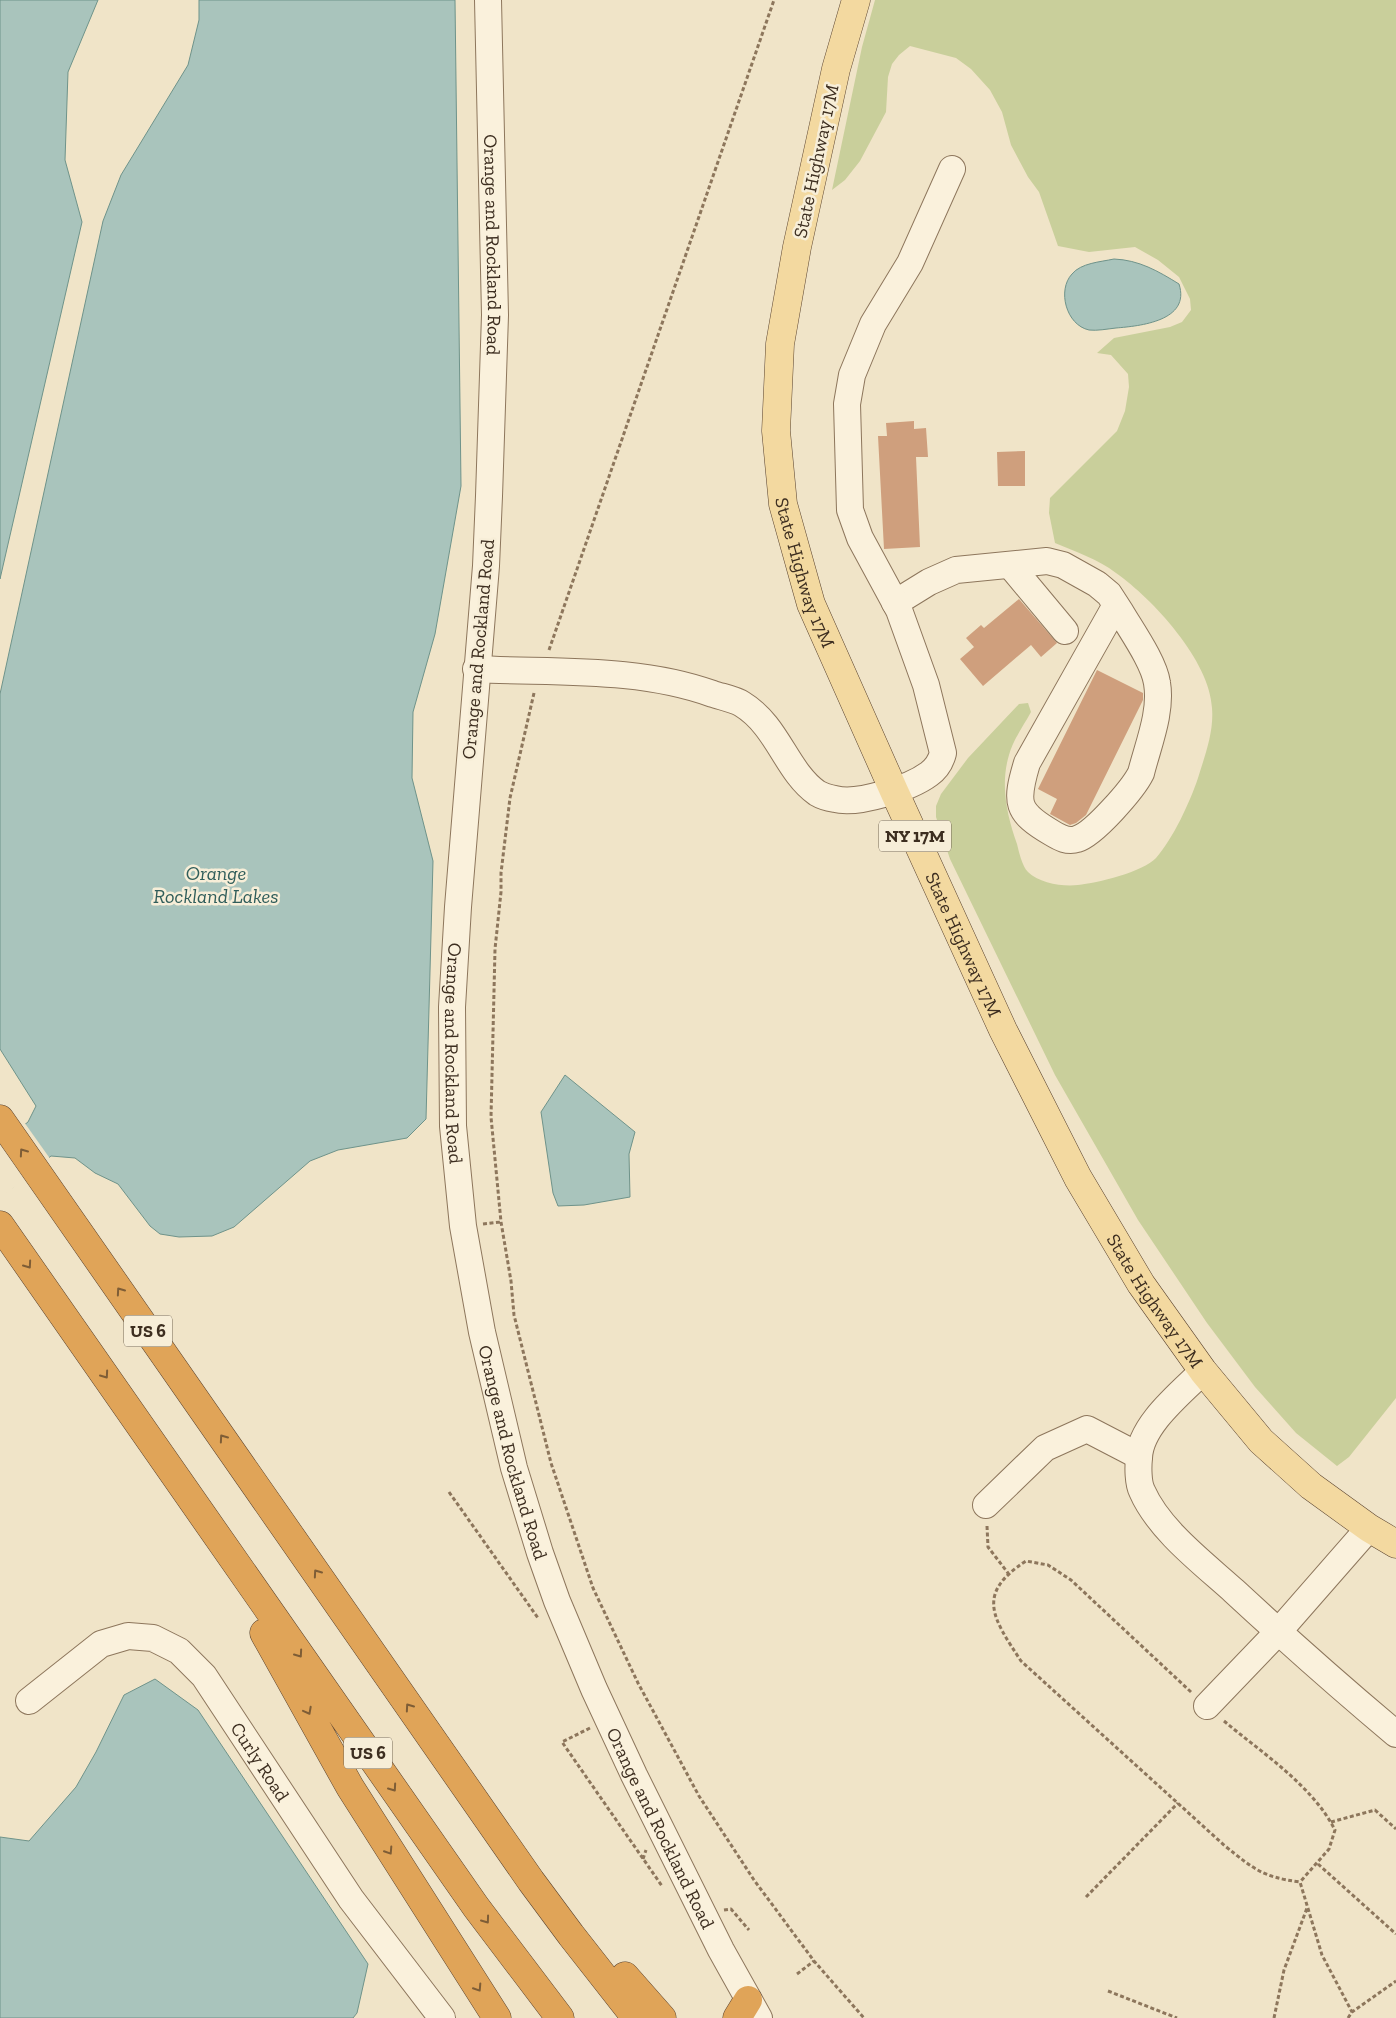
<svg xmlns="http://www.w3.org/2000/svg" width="1396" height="2018" font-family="'Zilla Slab',serif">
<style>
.green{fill:#c9cf9b}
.water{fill:#a9c4bc;stroke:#6f938a}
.pier{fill:#f0e4c8}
.building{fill:#cf9f7d}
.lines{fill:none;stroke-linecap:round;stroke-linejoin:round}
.minor-casing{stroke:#8d765c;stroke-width:28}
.major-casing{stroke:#5b4430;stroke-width:29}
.highway-casing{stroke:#5b4430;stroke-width:29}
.path{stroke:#8d765c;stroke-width:3;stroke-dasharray:4 2.5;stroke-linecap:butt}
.minor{stroke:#faf1dc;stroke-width:26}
.major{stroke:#f3d9a0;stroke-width:28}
.highway{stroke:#e0a458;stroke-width:28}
.oneway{stroke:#7e5d36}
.labels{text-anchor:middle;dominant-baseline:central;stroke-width:5;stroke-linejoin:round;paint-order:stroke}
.shield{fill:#f7eed8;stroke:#756857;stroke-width:1}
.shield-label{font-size:18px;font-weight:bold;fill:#3d2e20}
.street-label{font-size:19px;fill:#3d2e20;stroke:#f7eed8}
.water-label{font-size:20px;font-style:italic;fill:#2f5d5a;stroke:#f7eed8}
</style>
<rect width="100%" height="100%" fill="#f0e4c8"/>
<path class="green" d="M875 0H1396V1398L1349 1457 1337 1466 1296 1433 1255 1387 1207 1323 1138 1220 1055 1075 950 859 936 817V806L941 794 968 758 1019 704 1028 703 1031 712C1024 725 1013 740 1009 755 1000 785 1007 816 1017 844 1019 852 1022 866 1028 872 1039 883 1063 887 1078 885 1097 883 1143 872 1156 858 1173 839 1190 802 1198 778 1205 755 1214 732 1212 708 1210 661 1153 599 1116 573 1098 559 1076 552 1055 543L1049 513 1050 498 1117 431 1125 411 1129 387 1128 374 1111 355 1097 353 1114 338 1170 327 1182 322 1191 310 1190 299 1179 277 1158 260 1135 247 1089 252 1058 246 1039 192 1028 177 1011 145 1002 112 990 90 971 69 956 58 910 46 899 55 892 64 888 77 886 112 860 161 845 180 832 190 862 47Z"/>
<path class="water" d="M0 0H98L68 72 65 160 82 222 0 579Z
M199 0H455L461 486 435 634 413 712 412 778 433 861 426 1119 407 1138 338 1150 310 1161 234 1227 212 1236 179 1237 160 1234 150 1226 118 1184 95 1173 75 1158 51 1156 12 1188 0 1144 28 1122 36 1106 0 1049V694L103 221 121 175 188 65 199 20Z
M1114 259C1139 260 1158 271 1179 284 1191 321 1140 326 1116 328 1107 329 1097 331 1089 330 1066 325 1057 290 1072 274 1081 263 1100 262 1114 259Z
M565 1075 635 1132 629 1154 630 1197 584 1205 558 1206 553 1193 541 1112Z
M155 1679 198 1710 368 1964 357 2013 353 2018H0V1837L29 1841 76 1787 96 1752 124 1695Z"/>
<path class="pier" d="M24 1122 51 1160 0 1198V1141Z"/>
<path class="building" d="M914 421V429L926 428 928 457H916L920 547 884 549 878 436H887L886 423Z
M1025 451V486H998L997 452Z
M1019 599 1057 643 1041 657 1031 645 983 686 960 659 974 647 966 638 981 625 984 628Z
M1097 670 1143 693V700L1086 815 1076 823 1070 825 1050 814 1057 799 1038 789Z"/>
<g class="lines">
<g class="minor-casing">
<g id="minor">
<path id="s1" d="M488 0 495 315 489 496 486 566 458 907 452 1007 453 1126 463 1226 482 1332 514 1468 540 1553 557 1601 594 1689 634 1775 721 1950 759 2018"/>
<path d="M1010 565 1065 631"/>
<path d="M895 603 929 582 956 570 1047 561 1063 565 1097 584 1109 594 1120 611C1131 630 1154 662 1157 683 1162 712 1148 745 1141 773 1133 789 1094 834 1077 839 1068 842 1060 838 1052 833 1016 812 1015 803 1027 763L1116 605"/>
<path d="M476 669C555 673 639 667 713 694 722 697 734 699 742 704 778 726 786 771 817 793 822 796 829 798 835 799 858 805 910 788 929 774 936 769 941 761 943 753L926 685 899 610 860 538 850 510 847 404 852 375 873 324 910 263 952 169"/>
<path d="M1203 1371C1181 1393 1140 1425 1139 1458 1138 1467 1138 1483 1142 1491 1159 1530 1203 1563 1234 1591 1287 1640 1341 1688 1396 1734"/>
<path d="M986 1505 1045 1448 1087 1429 1139 1456"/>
<path id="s2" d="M29 1701 101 1644 128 1636 153 1638 179 1651 204 1676 351 1899 442 2018"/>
<path d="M1207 1706 1278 1632 1369 1528"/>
</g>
</g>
<g class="major-casing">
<g id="major">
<path id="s3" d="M856 0 836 69 797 247 780 344 776 431 783 504 811 604 894 791 1003 1030 1078 1178 1141 1284 1203 1371 1261 1441 1311 1486 1369 1528 1396 1544"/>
</g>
</g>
<g class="highway-casing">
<path id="highway" d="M0 1119 531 1881 571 1935 636 2018
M0 1225 476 1907 560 2018
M264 1633 350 1787 497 2018
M625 1976 662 2018
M737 2018 748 2000"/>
</g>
<path class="path" d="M549 650 774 0
M534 693 510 798 501 873V892L495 949 491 1117 501 1222 511 1281 514 1315 551 1463 593 1588 638 1683 699 1796 754 1880 814 1961 864 2018
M483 1224 501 1222
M449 1492 538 1618
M987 1526 988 1547 1008 1573
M1191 1692 1071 1580 1048 1565 1026 1561C975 1594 993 1618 1021 1661L1225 1846C1254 1869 1262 1877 1300 1882L1322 1955 1352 2012
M1224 1721C1262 1753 1312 1785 1335 1830L1329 1849 1300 1882
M590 1728 562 1742 662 1886
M1331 1822 1375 1810 1396 1829
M643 1859 646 1850
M1318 1864 1396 1934
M1086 1897 1178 1803
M724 1910 731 1909 749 1930
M797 1974 814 1961
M1108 1991 1177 2018
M1274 2018 1284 1970 1307 1908
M1348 2018 1352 2012 1396 1981"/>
<use href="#minor" class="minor"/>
<use href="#major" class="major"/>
<use href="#highway" class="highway"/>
</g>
<defs><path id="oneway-chevron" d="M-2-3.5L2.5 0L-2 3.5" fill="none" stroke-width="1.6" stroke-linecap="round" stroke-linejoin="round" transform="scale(1.25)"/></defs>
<g class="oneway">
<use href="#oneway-chevron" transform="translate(23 1152) rotate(-125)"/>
<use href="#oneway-chevron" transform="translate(28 1265) rotate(55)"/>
<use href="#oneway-chevron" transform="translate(120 1291) rotate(-125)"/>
<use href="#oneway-chevron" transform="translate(105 1375) rotate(55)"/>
<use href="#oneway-chevron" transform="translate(223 1438) rotate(-125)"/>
<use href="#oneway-chevron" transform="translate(317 1573) rotate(-125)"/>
<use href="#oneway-chevron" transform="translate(299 1654) rotate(55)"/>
<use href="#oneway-chevron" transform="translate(409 1707) rotate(-125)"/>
<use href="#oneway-chevron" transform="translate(308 1711) rotate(62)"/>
<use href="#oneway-chevron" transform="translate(393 1788) rotate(55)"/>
<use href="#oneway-chevron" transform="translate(389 1851) rotate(57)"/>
<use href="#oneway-chevron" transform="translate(486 1920) rotate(54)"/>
<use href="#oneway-chevron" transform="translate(478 1988) rotate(57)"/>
</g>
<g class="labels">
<g class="shield">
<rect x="879" y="820.5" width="72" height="31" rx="4"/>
<rect x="124" y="1315.5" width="48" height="31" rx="4"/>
<rect x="344" y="1737.5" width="48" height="31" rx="4"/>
</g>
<g class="shield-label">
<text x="915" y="836">NY 17M</text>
<text x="148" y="1331">US 6</text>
<text x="368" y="1753">US 6</text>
</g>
<g class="street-label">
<text transform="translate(816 161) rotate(-78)">State Highway 17M</text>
<text stroke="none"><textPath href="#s1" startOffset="245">Orange and Rockland Road</textPath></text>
<text stroke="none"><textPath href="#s3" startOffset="585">State Highway 17M</textPath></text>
<text transform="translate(478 649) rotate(-85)">Orange and Rockland Road</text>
<text stroke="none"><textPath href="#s3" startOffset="990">State Highway 17M</textPath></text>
<text stroke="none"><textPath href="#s1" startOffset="1055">Orange and Rockland Road</textPath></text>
<text stroke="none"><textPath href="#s3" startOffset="1395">State Highway 17M</textPath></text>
<text stroke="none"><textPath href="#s1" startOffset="1460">Orange and Rockland Road</textPath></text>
<text stroke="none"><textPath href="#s2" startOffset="312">Curly Road</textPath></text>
<text stroke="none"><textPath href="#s1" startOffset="1865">Orange and Rockland Road</textPath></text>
</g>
<g class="water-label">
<text x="216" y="873">Orange<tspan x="216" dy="23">Rockland Lakes</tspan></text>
</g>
</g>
</svg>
